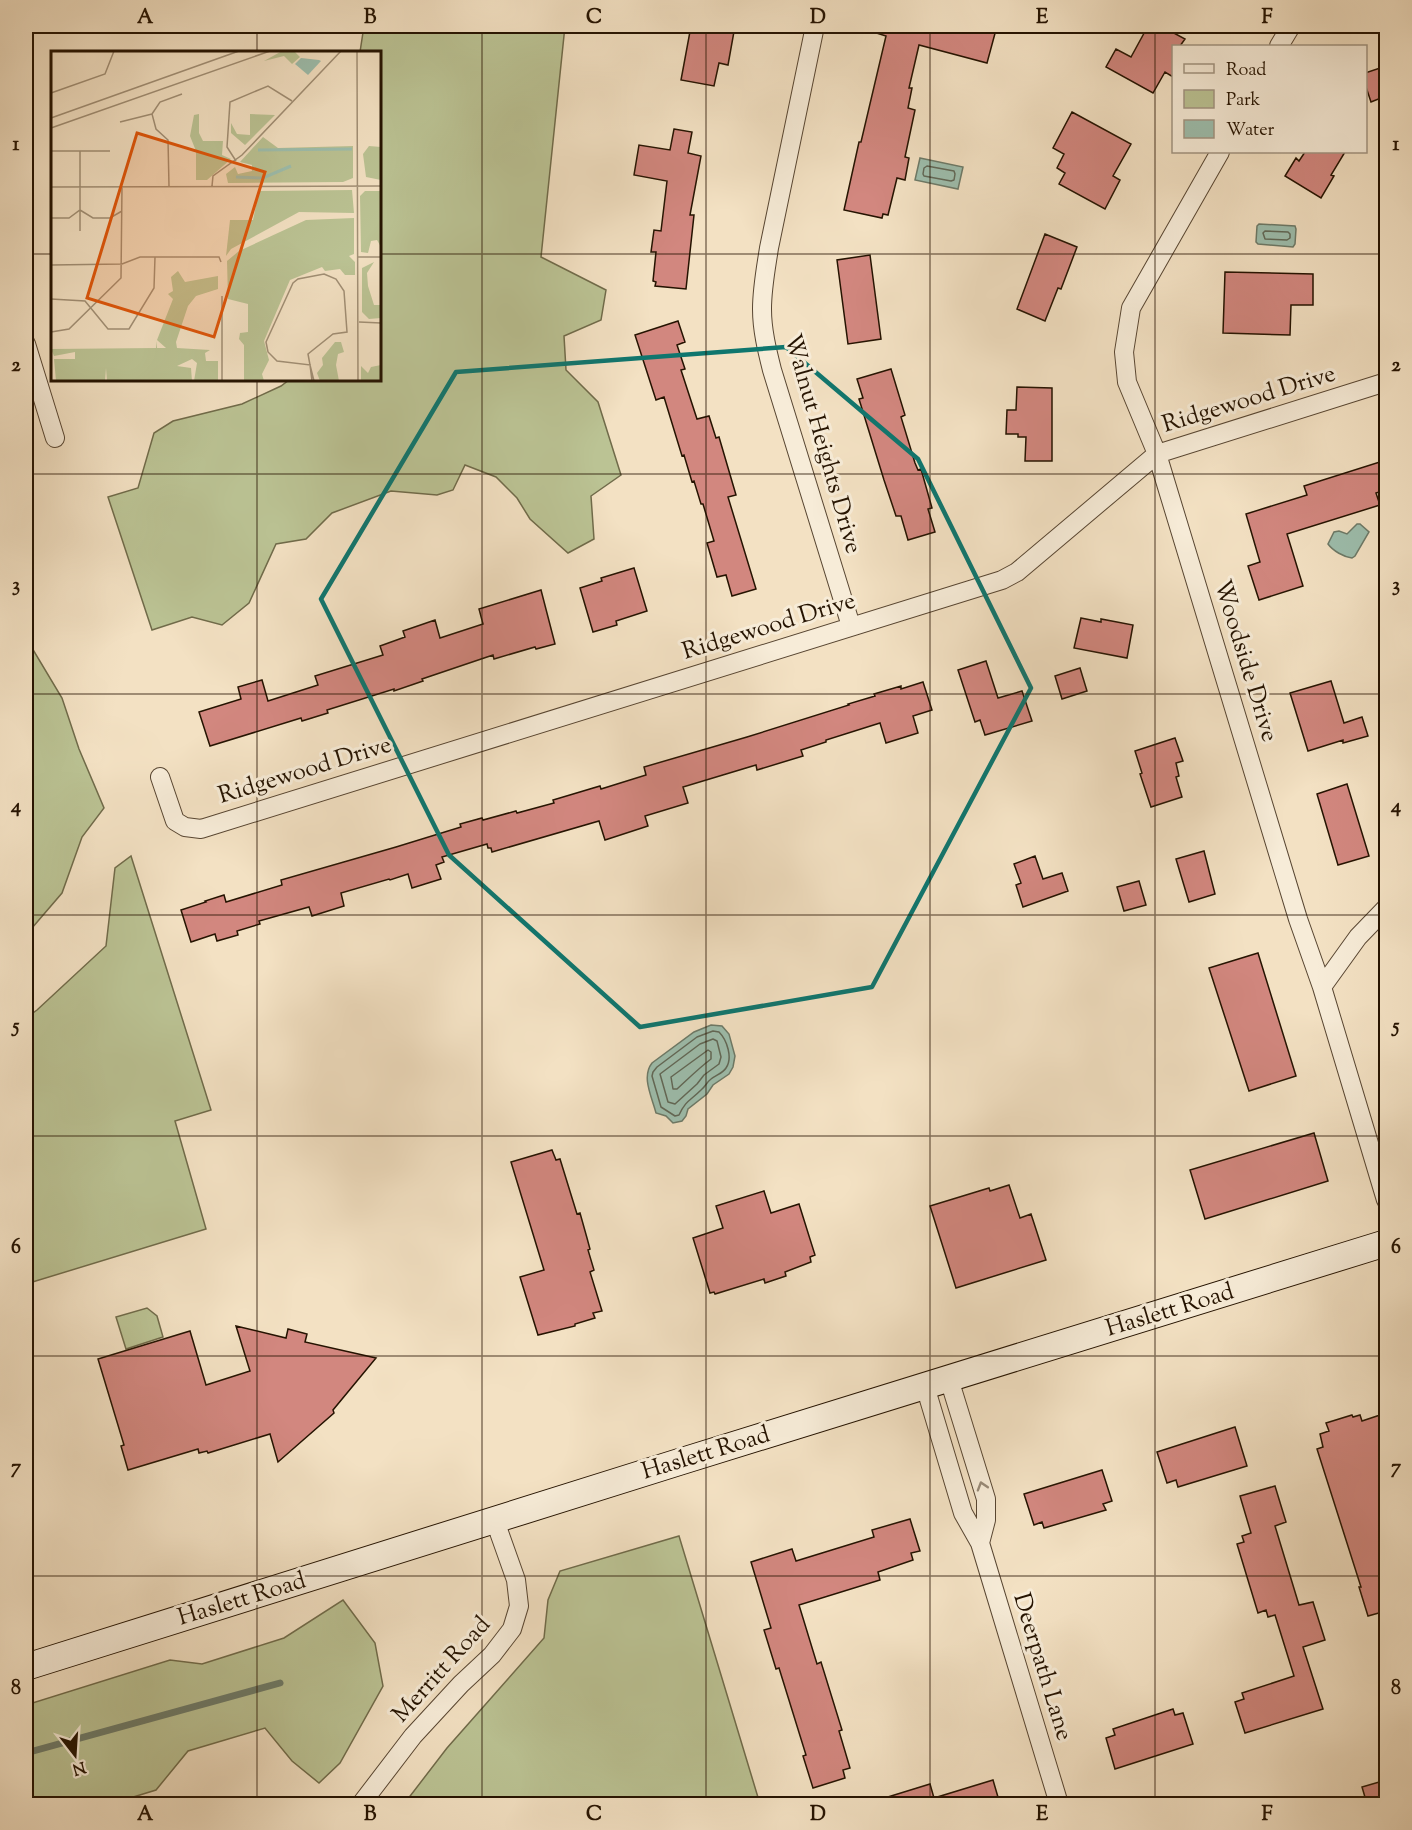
<svg xmlns="http://www.w3.org/2000/svg" width="1412" height="1830" font-family="'Sorts Mill Goudy',serif">
<style>
.green{fill:#bbc394;stroke:#706b4a;stroke-width:1.5}
.water{fill:#9dbead;stroke:#6d7a68;stroke-width:1.5}
.lines{fill:none;stroke-linecap:round;stroke-linejoin:round}
.shore{stroke:#616857;stroke-width:1.5}
.stream{stroke:#6d7a68;stroke-width:7}
.building{fill:#d2877f;stroke:#251301;stroke-width:1.5}
.minor-casing{stroke:#584632;stroke-width:20}
.secondary-casing{stroke:#251301;stroke-width:28}
.minor{stroke:#f7ecd8;stroke-width:18}
.secondary{stroke:#f7ecd8;stroke-width:26}
.oneway{stroke:#988a77}
.marked{fill:none;stroke:#0f766e;stroke-width:4.5;stroke-linejoin:round}
.grid{fill:none;stroke:#251301;stroke-width:1.5;stroke-opacity:0.55}
.labels{text-anchor:middle;dominant-baseline:central;stroke-width:6;stroke-linejoin:round;paint-order:stroke}
.street-label{font-size:24px;fill:#251301;stroke:#f7ecd8}
.inset-river{fill:none;stroke:#9dbead;stroke-width:3}
.inset-road{fill:none;stroke:#a18f75;stroke-width:1.5}
.view{fill:#de560b;fill-opacity:0.15;stroke:#de560b;stroke-width:3}
.inset-edge{fill:none;stroke:#251301;stroke-width:3}
.neatline{fill:none;stroke:#251301;stroke-width:2}
.grid-label{font-size:20px;text-anchor:middle;font-weight:bold;fill:#251301}
</style>
<rect width="100%" height="100%" fill="#f3e1c3"/>
<filter id="stains"><feTurbulence type="fractalNoise" baseFrequency=".00333" numOctaves="4"/><feColorMatrix values="0 0 0 0 .2 0 0 0 0 .09 0 0 0 0 .02 0 0 0 .5 -.17"/></filter>
<radialGradient id="worn" r=".72"><stop offset=".6" stop-color="#630" stop-opacity="0"/><stop offset="1" stop-color="#630" stop-opacity=".3"/></radialGradient>
<path class="green" d="M364 26H565L541 257 606 290 601 320 564 336 566 370 598 402 621 475 591 496 594 539 568 553 530 519 517 498 496 477 465 465 453 490 437 495 391 491 332 513 306 539 276 544 249 603 222 625 192 617 152 630 108 497 138 488 154 433 173 421 242 404 281 386 289 380H380V52H360Z
M26 607 29 612 32 648 62 698 79 749 104 808 82 837 62 893 26 935Z
M131 856 211 1110 175 1121 206 1229 26 1284V1018L37 1010 106 946 115 868Z
M147 1308 157 1316 163 1337 126 1349 116 1317Z
M679 1536 760 1804H404L447 1748 544 1638 548 1600 560 1571Z
M343 1600 375 1643 383 1686 340 1763 319 1783 292 1761 265 1728 188 1751 156 1790 130 1798 132 1804H26V1705L170 1660 202 1664 284 1638Z"/>
<path class="water" d="M920 158 963 167 958 189 915 180Z
M1259 224 1295 226 1296 229 1295 244 1293 247 1258 244 1256 242 1257 226Z
M1357 524H1360L1369 532 1355 556 1352 558C1344 557 1333 551 1328 544L1334 532 1339 531 1347 534Z
M711 1025 722 1026 729 1034 735 1056 733 1067 729 1074 713 1085 707 1094 688 1109 686 1116 682 1121 673 1123 666 1116 656 1113C652 1097 641 1077 652 1063L694 1032Z"/>
<g class="lines">
<path class="shore" d="M927 166 954 171 955 174 954 180 951 181 924 176 923 174 924 168Z
M1265 231 1288 232 1290 234V238L1287 240 1265 239 1263 233Z
M713 1031 719 1032C727 1040 733 1058 726 1068 723 1073 716 1075 711 1079 707 1082 705 1087 701 1090 690 1101 686 1100 679 1115L675 1116 661 1107 652 1076 653 1072 657 1067 697 1037Z
M713 1039 717 1041 721 1057 719 1064 704 1075 697 1084 675 1104 668 1102 660 1074 700 1044Z
M708 1050 711 1052V1059C699 1068 689 1078 677 1089H673L671 1077Z"/>
<path class="stream" d="M26 1753 280 1683"/>
</g>
<path class="building" d="M691 26H735L728 65 719 63 714 86 681 80Z
M871 26H997L987 63 919 45 909 88H912L908 108 915 110 905 157 909 158 905 180 897 178 888 215 883 214 882 218 844 210 859 142H861L886 36 870 31Z
M1148 26H1161L1185 39 1180 46H1173V77L1165 72 1153 93 1106 67 1116 49 1131 57Z
M1386 66V96L1371 102 1365 84V73Z
M1072 112 1131 144 1113 176 1120 180 1105 209 1059 184 1065 173 1057 168 1064 154 1053 148Z
M674 129 692 132 688 153 701 156 690 215H694L686 289 655 286 656 282 653 281 656 252H651L654 230 661 231 667 181 634 175 639 145 670 150Z
M1305 152H1345L1331 175 1334 176 1321 198 1285 176 1296 158 1299 161Z
M1045 234 1077 247 1061 289 1058 288 1045 321 1017 309Z
M870 255 881 339 848 344 837 260Z
M1225 272 1313 274V305H1291L1290 335 1223 333Z
M678 321 685 342 677 345 685 369 681 370 697 419 709 416 716 438 719 437 736 495 728 497 756 589 732 596 726 575 717 577 707 543 714 541 703 504H701L694 481 692 482 684 455 682 456 664 397 656 400 635 335Z
M891 369 905 415 901 417 915 463 918 470 921 469 932 508 928 509 935 532 908 540 901 516H896L884 480 859 399 863 398 857 379Z
M1017 387 1052 388V461H1025L1026 437H1018V434H1006L1007 410H1016Z
M1386 460V490L1376 493 1380 505 1287 534 1303 586 1259 600 1248 566 1260 562 1246 514 1307 495 1304 486Z
M634 568 647 611 616 621 617 625 593 632 580 588 602 581 601 578Z
M541 590 555 644 536 649 535 647 494 659 493 655 422 679 423 681 394 691V689L327 710 328 713 302 721 301 718 210 746 199 712 241 699 238 687 262 680 268 701 318 685 315 676 383 655 380 646 405 637 403 631 435 620 440 638 483 624 479 609Z
M1081 618 1101 622V619L1133 625 1127 658 1074 648Z
M986 661 998 698 1022 691 1032 721 985 735 980 720 975 722 958 670Z
M1080 668 1087 691 1062 699 1055 676Z
M1331 681 1344 723 1362 717 1368 736 1343 743V740L1308 751 1290 693Z
M923 682 932 710 913 716 918 733 886 743 880 723 826 740V742L801 750 803 756 757 770 756 765 683 787 688 803 645 816 648 826 605 840 599 821 492 852 491 848H488L487 844 442 857 444 862 436 865 441 879 412 888 408 874 390 880 389 879 341 893 344 906 312 916 309 907 259 921 260 924 237 931 238 935 217 941 215 934 191 942 181 910 206 902 205 901 224 895 226 902 282 885 281 880 396 847 461 827 460 824 482 818 483 820 516 811 517 813 554 803 553 800 600 786 601 789 646 775 644 767 747 737 849 705 848 704 875 696 874 694 901 686V689Z
M1175 738 1183 761 1176 763 1179 776 1176 777 1182 797 1151 807 1140 774 1142 773 1135 751Z
M1347 784 1369 856 1338 865 1317 794Z
M1204 851 1215 894 1189 902 1176 859Z
M1035 856 1043 879 1062 873 1068 891 1023 907 1016 885 1021 883 1014 864Z
M1139 881 1146 905 1124 911 1117 887Z
M1258 953 1296 1076 1249 1091 1209 968Z
M1314 1133 1328 1181 1205 1219 1190 1170Z
M552 1150 556 1160 560 1159 577 1214 580 1213 587 1238 590 1249 588 1250 594 1270 590 1272 602 1311 593 1313 595 1318 575 1324V1326L538 1335 520 1277 544 1270 511 1162Z
M1009 1185 1020 1218 1031 1214 1046 1260 956 1288 930 1206 989 1188 990 1191Z
M764 1191 771 1213 799 1204 815 1255 810 1257 811 1262 785 1272 786 1276 765 1283 764 1279 715 1294 714 1292 710 1293 693 1238 723 1228 716 1206Z
M236 1326 286 1338 288 1329 307 1334 305 1342 376 1358 333 1410 334 1413 278 1462 270 1434 208 1453 207 1451 199 1453 198 1449 128 1470 121 1446 124 1445 98 1359 190 1331 206 1385 250 1371Z
M1352 1415 1353 1417 1360 1415 1362 1421 1380 1415 1383 1428 1386 1427V1611L1368 1616 1359 1587H1361L1317 1449 1323 1447 1320 1434 1329 1431 1326 1423Z
M1235 1427 1247 1466 1178 1487 1176 1480 1167 1483 1157 1452Z
M1102 1470 1112 1501 1103 1504 1106 1510 1044 1528 1042 1522 1034 1525 1024 1494Z
M1275 1486 1286 1522 1275 1526 1299 1605 1313 1602 1325 1640 1303 1647 1323 1709 1245 1733 1235 1702 1244 1699 1242 1693 1294 1676 1275 1615 1268 1617 1266 1610 1258 1613 1237 1544 1244 1542 1242 1536 1251 1533 1240 1496Z
M910 1519 920 1551 911 1553 913 1560 878 1572 880 1580 799 1605 817 1664 821 1662 842 1730 839 1731 850 1768 843 1770 845 1778 813 1788 803 1756 806 1755 779 1668 776 1669 764 1630 771 1628 751 1562 792 1549 796 1561 874 1537 872 1530Z
M1173 1709 1175 1715 1183 1713 1193 1744 1115 1769 1106 1738 1115 1735 1113 1729Z
M993 1780 1000 1804H879L878 1800 930 1784 934 1798Z
M1386 1780V1804H1367L1362 1787Z"/>
<g class="lines">
<g class="minor-casing">
<path id="minor" d="M815 26 769 248C766 268 762 288 762 309 762 330 767 350 772 370L851 626
M1279 46 1291 26
M1220 152 1131 308 1124 352 1127 382 1157 454 1298 919 1322 987 1386 1200
M26 344 55 438
M160 777 175 821 185 827 201 829 1002 580 1017 572 1157 454 1386 382
M1322 987 1358 937 1386 908
M949 1379 986 1499V1520L980 1543
M925 1386 963 1513 980 1543 1059 1804
M361 1804 413 1736 461 1684 492 1655 512 1629 519 1606 516 1580 495 1521"/>
</g>
<g class="secondary-casing">
<path id="secondary" d="M26 1667 679 1462 1386 1243"/>
</g>
<use href="#minor" class="minor"/>
<use href="#secondary" class="secondary"/>
</g>
<defs><path id="oneway-chevron" d="M-2-3.5L2.5 0L-2 3.5" fill="none" stroke-width="1.6" stroke-linecap="round" stroke-linejoin="round" transform="scale(1.5)"/></defs>
<use class="oneway" href="#oneway-chevron" transform="translate(982 1486) rotate(-107)"/>
<path class="marked" d="M786 347 918 459 1031 688 872 987 640 1027 449 855 321 599 456 372Z"/>
<path class="grid" d="M257 26V52M482 26V1804M706 26V1804M930 26V1804M1155 26V1804M26 254H52M380 254H1386M257 380V1804M26 474H1386M26 694H1386M26 915H1386M26 1136H1386M26 1356H1386M26 1576H1386"/>
<g class="labels">
<g class="street-label">
<text transform="translate(1249 400) rotate(-17)">Ridgewood Drive</text>
<text transform="translate(822 444) rotate(74)">Walnut Heights Drive</text>
<text transform="translate(769 627) rotate(-17)">Ridgewood Drive</text>
<text transform="translate(1245 661) rotate(73)">Woodside Drive</text>
<text transform="translate(305 771) rotate(-17)">Ridgewood Drive</text>
<text transform="translate(1170 1311) rotate(-17)">Haslett Road</text>
<text transform="translate(706 1454) rotate(-17)">Haslett Road</text>
<text transform="translate(242 1600) rotate(-17)">Haslett Road</text>
<text transform="translate(1042 1667) rotate(73)">Deerpath Lane</text>
<text transform="translate(442 1670) rotate(-48)">Merritt Road</text>
</g>
</g>
<g transform="translate(51 51)">
<rect width="330" height="330" fill="#f3e1c3"/>
<path d="M231 0H243L249 6 241 13 233 5 213 10ZM148 63V82L152 90H172L171 104 180 108 156 129H145V100L139 85 143 64ZM199 63 224 64 194 94 180 82V72L186 83 199 84ZM212 86 227 97 302 95V127L292 131 177 132 175 123 184 116 187 123 201 120V114L189 111ZM318 95 330 96V129L315 126 312 103ZM301 139 303 162 248 161 180 198 175 205 179 169H202L208 140ZM314 140H330V196L326 189 320 190 317 202 310 201 309 145ZM303 167V203L298 205 304 211V224H294L289 218 274 220 271 216 239 229 213 290 218 309 211 323 213 330H193V294L188 288 189 282 197 281V253L177 248 176 210 188 200 255 169ZM323 211 316 222 317 235 323 254H330V267L318 268 311 261V217ZM127 220 134 231 167 225V238L145 245 137 255 125 291 126 297 159 299 154 302 155 310H167V330H143L146 312 141 308 126 315 140 317 141 330H56L55 317 54 330H5L3 308H24V301L3 305 0 298 105 297V290L106 297H115L106 289 122 248 117 243 122 240 120 226ZM284 291H290L293 301 287 303 285 314 288 330H269L266 322 272 314 271 307ZM330 314V330H310V315L317 322 320 316Z" fill="#bbc394"/>
<path d="M250 7 268 9 270 10 257 24 244 13Z" fill="#9dbead"/>
<path class="inset-river" d="M207 99 301 98M185 126 212 127 240 115"/>
<path class="inset-road" d="M306 0 307 330M0 42 54 23 63 0M0 67 188 0M69 71 101 63M0 77 219 0M0 100H59M29 100V180M185 110 176 96 179 51 217 35 241 50M118 135 117 89 105 78 101 63 109 51 131 43M161 135 162 125 191 104 290 0M0 136 330 135M0 167H18L29 159 42 167H59L71 160M330 190V212M307 206H330M0 214 71 213 89 206H168L170 211M273 223 285 228 293 240 296 281 282 283 257 303 259 314 226 310 217 301 215 291 242 232 247 228ZM171 245V330M0 248 34 250 57 278H78L103 237 104 206M308 271 330 272M0 281 18 278 70 227 71 135M261 330 259 314 263 330"/>
<path class="view" d="M86 82 214 121 163 286 36 247Z"/>
<rect width="330" height="330" class="inset-edge"/>
</g>
<rect width="1412" height="1830" fill="none" stroke="#f3e1c3" stroke-width="66"/>
<rect x="1172" y="45" width="195" height="108" fill="#f7ecd8" stroke="#a39582" stroke-width="1.5"/>
<rect x="1184" y="64" width="30" height="9" fill="#f7ecd8" stroke="#a39582" stroke-width="1.5"/>
<text x="1226" y="75" font-size="18" fill="#251301">Road</text>
<rect x="1184" y="90" width="30" height="18" fill="#bbc394" stroke="#a39582" stroke-width="1.5"/>
<text x="1226" y="105" font-size="18" fill="#251301">Park</text>
<rect x="1184" y="120" width="30" height="18" fill="#9dbead" stroke="#a39582" stroke-width="1.5"/>
<text x="1226" y="135" font-size="18" fill="#251301">Water</text>
<g transform="translate(75 1755) rotate(163)" stroke="#f7ecd8" stroke-width="4.5" paint-order="stroke">
<path d="M0-4.5L10 22L0 15L-10 22Z" fill="#251301"/>
<text y="-9" font-size="16" font-weight="bold" text-anchor="middle" fill="#251301">N</text>
</g>
<rect x="33" y="33" width="1346" height="1764" class="neatline"/>
<g class="grid-label">
<text x="145" y="23">A</text>
<text x="370" y="23">B</text>
<text x="594" y="23">C</text>
<text x="818" y="23">D</text>
<text x="1042" y="23">E</text>
<text x="1267" y="23">F</text>
<text x="16" y="150">1</text>
<text x="1396" y="150">1</text>
<text x="16" y="371">2</text>
<text x="1396" y="371">2</text>
<text x="16" y="591">3</text>
<text x="1396" y="591">3</text>
<text x="16" y="812">4</text>
<text x="1396" y="812">4</text>
<text x="16" y="1032">5</text>
<text x="1396" y="1032">5</text>
<text x="16" y="1253">6</text>
<text x="1396" y="1253">6</text>
<text x="16" y="1473">7</text>
<text x="1396" y="1473">7</text>
<text x="16" y="1694">8</text>
<text x="1396" y="1694">8</text>
<text x="145" y="1820">A</text>
<text x="370" y="1820">B</text>
<text x="594" y="1820">C</text>
<text x="818" y="1820">D</text>
<text x="1042" y="1820">E</text>
<text x="1267" y="1820">F</text>
</g>
<rect width="100%" height="100%" filter="url(#stains)"/>
<rect width="100%" height="100%" fill="url(#worn)"/>
</svg>
